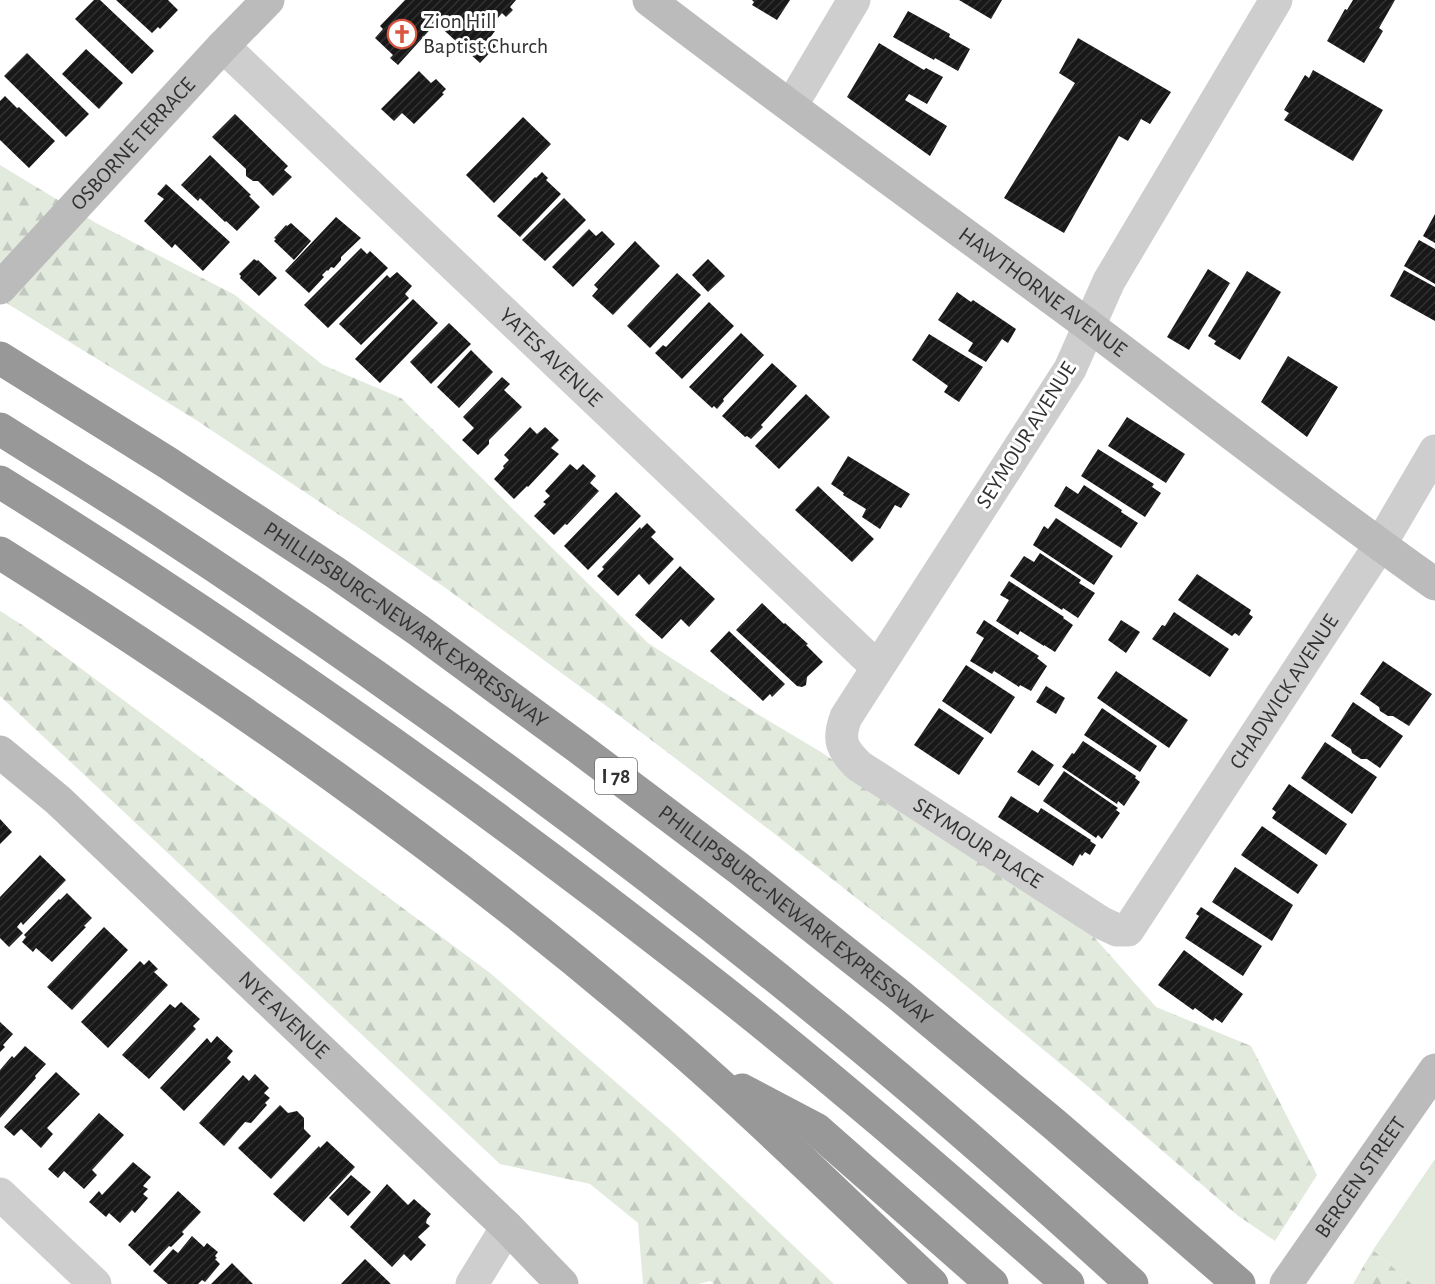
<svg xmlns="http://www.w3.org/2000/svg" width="1435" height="1284" font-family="'Alegreya Sans',sans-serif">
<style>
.grass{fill:#e2eade}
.forest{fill:url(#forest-firs)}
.building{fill:url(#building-hatch)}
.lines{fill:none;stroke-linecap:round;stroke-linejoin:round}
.street{stroke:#cecece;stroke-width:33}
.secondary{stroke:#bbb;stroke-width:33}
.highway{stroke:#989898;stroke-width:33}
.labels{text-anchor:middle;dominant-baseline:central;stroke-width:6;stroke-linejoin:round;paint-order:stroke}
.shield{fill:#fff;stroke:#6f6f6f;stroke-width:1.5}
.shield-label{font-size:21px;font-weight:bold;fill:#313131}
.poi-label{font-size:22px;fill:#313131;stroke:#fff;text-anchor:start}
.street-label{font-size:22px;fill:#313131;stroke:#fff}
</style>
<defs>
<pattern id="forest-firs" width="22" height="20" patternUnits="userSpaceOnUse" patternTransform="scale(1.5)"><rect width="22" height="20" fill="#e2eade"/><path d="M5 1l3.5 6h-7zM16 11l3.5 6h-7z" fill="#c2c9bf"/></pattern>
<pattern id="building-hatch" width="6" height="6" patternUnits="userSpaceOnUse" patternTransform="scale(1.5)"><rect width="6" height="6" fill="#181818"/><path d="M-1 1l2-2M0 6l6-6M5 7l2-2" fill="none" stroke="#313131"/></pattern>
</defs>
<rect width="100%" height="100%" fill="#fff"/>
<path class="grass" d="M1435 1159V1284H1412L1373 1250Z"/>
<path class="forest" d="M0 165 96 223 235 295 323 365 401 398 648 643 759 715 821 752 1094 937 1156 1007 1251 1046 1317 1175 1275 1241 1237 1215 1086 1085 930 956 771 831 609 708 447 589 365 532 196 420 0 299Z
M0 611 24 626 490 973 671 1130 834 1284H714L710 1281 699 1284H643L638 1223 590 1184 500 1164 0 696Z
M1373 1250 1412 1284H1353Z"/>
<path class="building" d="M94 0H100L154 51 132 74 75 19Z
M116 0H168L178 10 160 29 158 27 152 33Z
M405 0H516L510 7 513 10 506 17 502 13 491 26 495 31 489 39 496 46 480 63 436 23 398 65 390 58 393 55 375 38 383 29 380 26Z
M752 0H790L777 20 752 5 754 2Z
M959 0H1002L991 19Z
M1353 0H1395L1379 28 1383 31 1364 63 1327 41 1345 9 1347 10Z
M908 11 950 34 949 37 970 49 958 71 935 58 934 60 893 37Z
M1078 38 1171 92 1150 124 1141 119 1128 141 1119 136 1064 233 1004 198 1075 83 1059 73Z
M879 43 924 70 926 68 943 77 927 104 909 94 905 100 947 126 930 156 847 97Z
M86 49 123 83 99 109 62 74Z
M27 53 89 114 66 137 4 76Z
M1313 70 1383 110 1353 161 1284 120 1289 113 1284 110 1305 75 1309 78Z
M419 71 431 83 436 79 446 89 442 93 444 94 414 124 402 113 394 121 381 109Z
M5 96 17 108 19 107 55 141 29 168 0 140V101Z
M235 114 288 166 284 170 292 177 273 196 258 181H253L246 176V169L212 137Z
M523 117 551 144 494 203 466 175Z
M210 155 251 195 249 196 260 207 237 231 226 221 225 222 200 198 198 201 181 185Z
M542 172 548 178 546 180 561 194 520 237 497 216 535 177 536 178Z
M166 184 230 242 203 271 175 244 172 248 144 221 164 199 157 194Z
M564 198 586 220 545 261 522 240Z
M1435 214V243L1423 236Z
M336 217 361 238 341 257V260L334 268 331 267 328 271 327 270 322 275 324 277 309 293 285 271Z
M291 223 311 241 294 260 274 241 276 239 274 238 286 225 287 226Z
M589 229 596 236 602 231 615 244 573 287 552 267Z
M1419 240 1435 249V284L1404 266Z
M635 241 660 266 613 315 592 296 598 289 594 285Z
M361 248 367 254 370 251 388 268 328 328 304 305Z
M254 259 257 261 258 260 277 278 259 296 240 278 241 276 239 274Z
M708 259 725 276 708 292 692 275Z
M1208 269 1230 283 1189 350 1167 337Z
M1404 270 1435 287V321L1390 296Z
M1247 271 1281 292 1240 360 1214 344 1216 341 1208 336Z
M397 272 412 286 405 294 409 298 361 345 339 324 387 275 390 278Z
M677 273 701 295 650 348 627 326Z
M957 292 971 302 973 300 1016 329 1008 343 1002 339 986 362 968 351 973 343 938 320Z
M413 299 438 323 380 383 355 359Z
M709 302 734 326 682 379 655 353 663 345 666 347Z
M449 323 471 344 431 384 410 362Z
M741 333 764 355 723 399 724 401 717 409 714 406 712 408 689 387Z
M929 334 983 367 959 402 944 392 948 386 912 360Z
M471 350 493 372 459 408 437 387Z
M1288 356 1338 387 1307 437 1261 402Z
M772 363 797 386 761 425 763 427 751 439 747 436 745 437 722 416Z
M502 377 510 384 504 390 522 407 489 440V444L478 455 462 440 474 428 463 417Z
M806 394 830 417 779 469 755 446Z
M1127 417 1185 454 1166 483 1108 446Z
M530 427 537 434 545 427 559 440 551 448 559 454 528 487 527 486 514 499 494 479 504 468 503 466 509 460 504 455Z
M1098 449 1154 484 1152 487 1161 493 1145 517 1081 476Z
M848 456 910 494 901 508 895 505 880 529 862 517 866 509 843 495 844 493 831 484Z
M570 464 577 470 583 464 596 476 590 483 599 491 567 525 565 524 554 535 534 516 546 504 543 502 550 496 545 491Z
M1084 485 1122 510 1121 512 1138 523 1121 548 1054 506 1066 486 1078 494Z
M818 486 874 539 852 562 795 510Z
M616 492 641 516 588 570 564 546Z
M1056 518 1113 556 1094 585 1033 545 1044 526 1048 529Z
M647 523 656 532 651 537 674 559 649 585 639 574 618 596 597 576 604 569 602 567 640 527 641 529Z
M1040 553 1081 580 1079 583 1095 593 1078 618 1063 608 1062 610 1010 576 1024 556 1034 562Z
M680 566 715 599 689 627 681 619 662 639 635 615Z
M1197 574 1251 610 1249 614 1253 617 1239 636 1235 633 1232 636 1178 600Z
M1009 581 1064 617 1063 618 1073 625 1055 652 1044 645V646L1020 631 1018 635 996 621 1009 600 1000 595Z
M762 603 784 624 785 623 808 644 806 645 823 662 807 677 806 685 802 687 797 686 736 630Z
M1174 612 1229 649 1210 677 1152 639 1162 625 1165 626Z
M984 620 1039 656 1037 658 1047 666 1031 691 1020 685 1019 687 994 671 992 674 970 661 984 638 976 633Z
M1121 620 1140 632 1126 653 1108 640Z
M729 631 785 684 772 697 770 694 763 701 710 651Z
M1383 661 1432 694 1409 726 1393 716H1388L1380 711 1379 707 1360 694Z
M966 665 1015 697 991 734 942 701Z
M1116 671 1188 720 1169 748 1097 698Z
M1046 686 1065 698 1056 714 1036 702Z
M1353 702 1403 736 1380 768 1367 759H1361L1352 753 1351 749 1331 736Z
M939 708 984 738 959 775 914 745Z
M1102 708 1157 746 1140 772 1084 735Z
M1083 741 1136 776 1135 778 1140 782 1124 806 1118 801 1117 804 1062 767 1072 753 1074 754Z
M1325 742 1377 777 1352 814 1301 778Z
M1032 750 1054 765 1039 786 1017 772Z
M1064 771 1118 808 1116 810 1120 813 1102 839 1098 835 1096 838 1043 801Z
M1289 784 1347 824 1326 855 1272 818 1276 812 1272 809Z
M1011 796 1038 813 1041 808 1091 840 1090 841 1096 845 1090 855 1085 852 1082 856 1080 854 1073 866 998 817Z
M0 819 12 832 0 844Z
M1262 826 1318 865 1298 894 1241 855Z
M40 855 66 880 23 925 21 922 17 927 23 933 9 947 0 938V897Z
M1235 867 1293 905 1272 941 1212 902Z
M67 893 92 918 84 926 86 927 52 962 36 948 33 952 22 942 26 937 24 935 59 899 60 900Z
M1201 907 1262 946 1243 976 1185 938 1199 916 1196 914Z
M104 927 128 950 72 1010 47 987Z
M1184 950 1243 994 1222 1023 1215 1018 1213 1021 1195 1008 1193 1010 1158 985Z
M149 960 158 969 154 972 168 985 108 1048 81 1022 140 961 144 965Z
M181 1002 200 1019 193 1026 196 1029 149 1079 122 1055 170 1004 175 1008Z
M0 1022 13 1034 3 1045 5 1047 0 1052Z
M217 1036 233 1051 227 1058 231 1062 184 1111 160 1088 207 1038 211 1043Z
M25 1046 46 1064 35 1076 36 1078 0 1118V1070L12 1056 14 1058Z
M56 1072 80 1094 47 1128 53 1134 41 1148 21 1129 14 1136 4 1127Z
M255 1074 269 1088 264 1093 270 1098 265 1103 267 1105 251 1123 245 1122 224 1146 199 1123 243 1075 249 1081Z
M280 1105 288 1113 297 1111 304 1118V1129L311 1136 271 1179 238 1148Z
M99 1113 124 1135 92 1170 97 1175 84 1189 64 1171 58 1178 48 1169Z
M327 1141 355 1167 304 1222 273 1194 319 1146 320 1148Z
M133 1162 151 1177 143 1186 148 1189 143 1194 148 1198 135 1213 132 1210 120 1223 109 1213 106 1217 89 1202 99 1191 102 1195Z
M351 1175 371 1192 348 1216 329 1198Z
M387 1184 408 1205 414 1199 431 1214 427 1219 426 1223 430 1226 418 1237 426 1245 411 1261 404 1254 392 1267 350 1227Z
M178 1191 201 1212 182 1232 184 1234 171 1247 169 1246 150 1266 128 1245Z
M192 1236 204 1247 207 1243 218 1252 215 1256 217 1258 215 1259 220 1264 205 1282 202 1280 198 1284H168L153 1271 173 1249 178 1253Z
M365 1259 391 1284H341Z
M232 1263 253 1284H211Z"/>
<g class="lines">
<g class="street">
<path id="s1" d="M1276 0 1109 281 1070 369 846 717C837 741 842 749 859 766L1102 923 1117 930H1128L1380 545 1435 451"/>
<path id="s2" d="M223 46 877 667"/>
<path d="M791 106 854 0"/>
<path d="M0 1194 95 1284"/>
<path d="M472 1284 507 1227"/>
</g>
<g class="secondary">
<path id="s3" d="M649 0C794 111 942 217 1088 325 1204 412 1317 501 1435 584"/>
<path id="s4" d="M0 288 223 46 268 0"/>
<path id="s5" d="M0 752 58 800 507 1227 562 1284"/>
<path id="s6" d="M1286 1284 1435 1070"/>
</g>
<g class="highway">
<path id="s7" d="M0 358 168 463 336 573 418 630 579 748 741 870 899 995 1054 1124 1239 1284"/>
<path d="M0 429C52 462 105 494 157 528 380 674 596 831 803 999 916 1090 1025 1186 1132 1284"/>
<path d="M0 482C240 631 471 794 693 968 822 1068 945 1176 1068 1284"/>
<path d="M0 553C227 696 448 850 652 1025 749 1107 839 1197 932 1284"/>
<path d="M742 1090 816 1129 992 1284"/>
</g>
</g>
<defs>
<g id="church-ring" transform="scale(1.5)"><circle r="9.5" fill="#fff" stroke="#da5642" stroke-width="1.5"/><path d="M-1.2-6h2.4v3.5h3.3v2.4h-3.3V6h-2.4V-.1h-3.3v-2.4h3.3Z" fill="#da5642"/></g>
</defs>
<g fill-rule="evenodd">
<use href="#church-ring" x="402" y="34"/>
</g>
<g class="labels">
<rect class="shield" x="595" y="758" width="42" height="36" rx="4.5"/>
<g class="shield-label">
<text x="616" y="776">I 78</text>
</g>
<g class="poi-label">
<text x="423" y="21">Zion Hill<tspan x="423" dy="25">Baptist Church</tspan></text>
</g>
<g class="street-label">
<text stroke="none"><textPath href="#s4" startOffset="196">OSBORNE TERRACE</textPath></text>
<text stroke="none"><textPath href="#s3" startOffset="490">HAWTHORNE AVENUE</textPath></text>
<text stroke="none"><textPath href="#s2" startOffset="452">YATES AVENUE</textPath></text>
<text transform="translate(1026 435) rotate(-58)">SEYMOUR AVENUE</text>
<text stroke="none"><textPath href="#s7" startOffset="486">PHILLIPSBURG-NEWARK EXPRESSWAY</textPath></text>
<text stroke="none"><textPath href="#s1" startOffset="1494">CHADWICK AVENUE</textPath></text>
<text stroke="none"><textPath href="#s1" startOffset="1034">SEYMOUR PLACE</textPath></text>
<text stroke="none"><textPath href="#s7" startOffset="972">PHILLIPSBURG-NEWARK EXPRESSWAY</textPath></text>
<text stroke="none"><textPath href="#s5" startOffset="387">NYE AVENUE</textPath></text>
<text stroke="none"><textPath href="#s6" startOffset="130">BERGEN STREET</textPath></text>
</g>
</g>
</svg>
